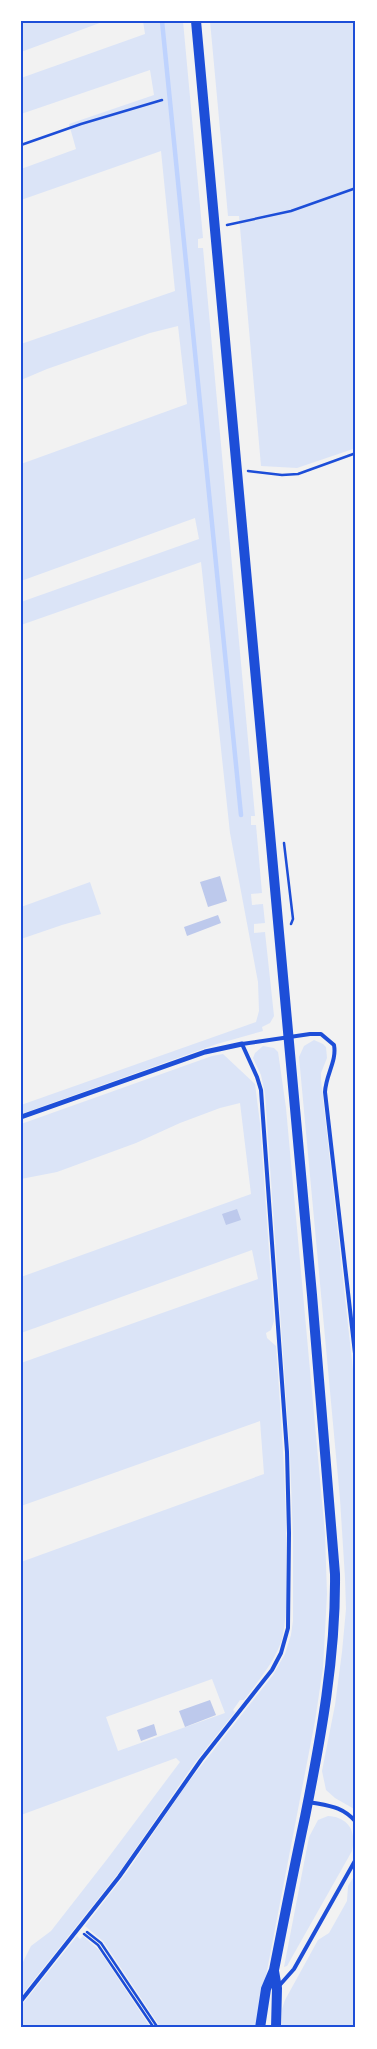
<svg xmlns="http://www.w3.org/2000/svg" width="377" height="2049" font-family="Manrope,sans-serif">
<style>
.green{fill:#dbe4f7;fill-rule:evenodd}
.lines{fill:none;stroke-linecap:round;stroke-linejoin:round}
.stream{stroke:#bfd3fe;stroke-width:4.5}
.building{fill:#bdc9ec}
.path{stroke:#1d4ed8;stroke-width:2.5}
.service{stroke:#1d4ed8;stroke-width:4}
.minor{stroke:#1d4ed8;stroke-width:5}
.secondary{stroke:#1d4ed8;stroke-width:10}
.neatline{fill:none;stroke:#1d4ed8;stroke-width:2}
</style>
<rect width="100%" height="100%" fill="#f2f2f2"/>
<path class="green" d="M21 21H105L21 52Z
M143 21H183L203 238 198 239V248H203L255 816H251V825H256L262 893 251 894 252 905 263 904 265 923 254 924V933L265 932 274 1016 270 1023 262 1027 263 1031 217 1044 21 1114V1105L256 1022 259 1011 258 982 230 833 201 562 21 625V602L199 539 195 518 21 581V464L187 404 178 326 150 333 47 369 21 380V344L175 291 161 151 21 200V169L76 149 69 124 154 95 150 70 21 114V78L145 34Z
M210 21H356V448L297 468 261 466 239 216H228Z
M90 882 101 914 62 925 21 939V907Z
M314 1040 323 1044 326 1047 327 1058 321 1073V1080L356 1397V1810L335 1798 326 1790 322 1771 335 1705 342 1652 346 1609 345 1578 340 1499 299 1057 304 1046Z
M263 1046 274 1048 278 1052 286 1108 325 1534 327 1594 323 1668 315 1721 256 2028H161L103 1941 85 1926 127 1872 186 1785 273 1675 285 1654 291 1635 293 1621V1538L290 1455 265 1094 261 1075 253 1058 255 1053Z
M223 1054 255 1084 260 1123 274 1321 271 1330 266 1333 267 1338 276 1346C281 1418 287 1491 286 1563 286 1588 288 1614 282 1639 275 1662 258 1681 244 1700H240L233 1710 235 1712 196 1761 120 1871 21 1996V1966L31 1946 51 1931 108 1858 180 1762 176 1758 21 1815V1562L264 1474 260 1421 21 1506V1363L258 1279 252 1250 21 1333V1277L251 1194 240 1103 220 1108 180 1123 136 1143 57 1172 21 1179V1124L212 1056ZM212 1679 225 1713 118 1751 106 1717Z
M328 1816C348 1817 357 1831 352 1851L287 1966 284 1967 309 1837 318 1820Z
M356 1873V2028H282V2009L285 2000 318 1940 329 1933 347 1901 348 1886Z
M77 1936 80 1939 83 1936 99 1950 151 2028H21V2006Z"/>
<g class="lines">
<path class="stream" d="M162 21 241 815"/>
</g>
<path class="building" d="M220 876 227 901 208 907 200 882Z
M218 915 221 923 187 936 184 927Z
M237 1209 241 1220 226 1225 222 1214Z
M210 1700 216 1715 185 1727 179 1711Z
M154 1724 157 1735 141 1741 137 1730Z"/>
<g class="lines">
<path class="path" d="M21 145 81 124 162 100
M227 225 291 211 356 188
M248 471 282 475 298 474 356 453
M284 843 293 919 291 924
M87 1932 101 1943 158 2028
M84 1934 98 1945 154 2028"/>
<path class="service" d="M309 1802C329 1806 342 1806 356 1822
M278 1987 294 1969 356 1859
M21 2001 119 1877 201 1760 272 1670 281 1653 288 1628 289 1533 287 1452 261 1090 257 1077 242 1044 310 1034H321L334 1045C337 1061 326 1074 325 1092L356 1362"/>
<path class="minor" d="M21 1117 205 1052 242 1044"/>
<path class="secondary" d="M196 21 312 1295 335 1574C336 1656 321 1737 305 1817 294 1868 284 1919 274 1970L266 1989 260 2028
M274 1971 277 1988 276 2028"/>
</g>
<rect width="377" height="2049" fill="none" stroke="#ffffff" stroke-width="45"/>
<rect x="22" y="22" width="332" height="2004" class="neatline"/>
</svg>
